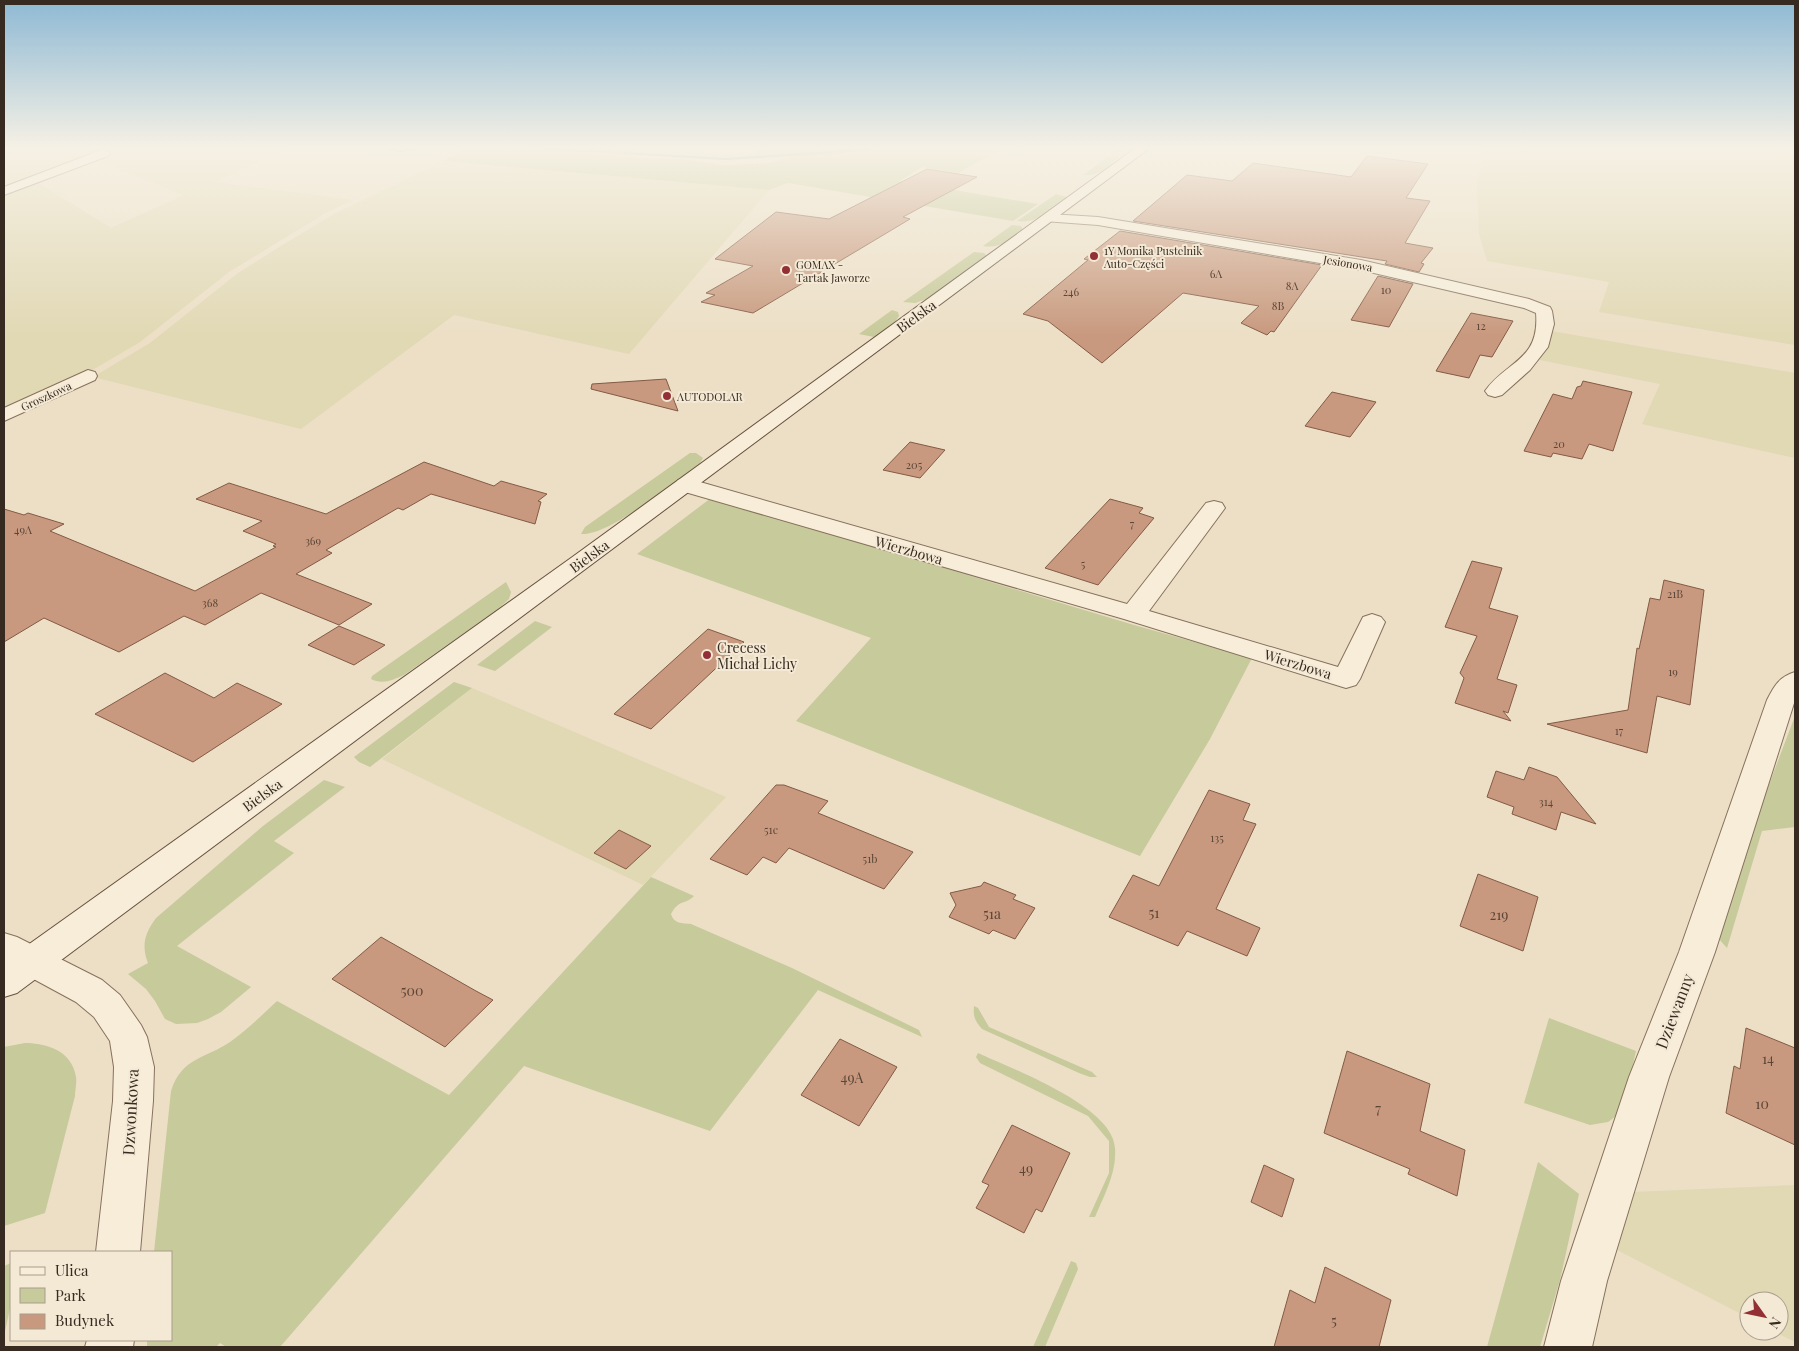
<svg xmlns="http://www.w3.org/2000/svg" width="1799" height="1351" font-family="'Playfair Display',serif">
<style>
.farmland{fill:#e1d8b4}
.green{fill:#c7ca9a}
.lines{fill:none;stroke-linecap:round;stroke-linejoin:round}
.stream{fill:#6e8e84;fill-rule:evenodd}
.building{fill:#c8997e;stroke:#845a44}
.minor-casing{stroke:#86715d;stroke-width:2}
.secondary-casing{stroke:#685240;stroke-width:2}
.minor{fill:#f7edd9;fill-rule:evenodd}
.secondary{fill:#f7edd9;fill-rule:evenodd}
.poi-dot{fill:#923036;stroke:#f4e9d5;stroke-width:2}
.labels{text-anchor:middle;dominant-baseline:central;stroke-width:4;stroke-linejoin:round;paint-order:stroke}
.far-poi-label{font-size:11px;fill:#372a20;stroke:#f4e9d5;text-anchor:start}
.far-street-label{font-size:11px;fill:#372a20;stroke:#f4e9d5}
.number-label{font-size:11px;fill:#5b4638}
.street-label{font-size:14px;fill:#372a20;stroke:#f4e9d5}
.poi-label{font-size:14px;fill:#372a20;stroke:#f4e9d5;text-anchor:start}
.near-number-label{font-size:14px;fill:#5b4638}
.near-street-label{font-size:16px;fill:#372a20;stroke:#f4e9d5}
</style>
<rect width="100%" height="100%" fill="#ecdfc6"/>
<path class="farmland" d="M4 147H81L104 151 4 188Z
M125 147H270L284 150 215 182 352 200 324 214 229 272 140 342 84 375 4 412V193L35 181 111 228 184 195 93 159Z
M1485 147H1795V345L1599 312 1609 282 1487 261 1479 234 1477 183Z
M444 161 769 190 629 354 454 315 301 429 93 377 150 343 238 273 284 244 334 214Z
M1551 331 1795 373V458L1642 424 1660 384 1540 360Z
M472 688 726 797 643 885 382 759Z
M1795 1185V1342L1773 1331H1779V1301H1749V1318L1617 1250 1632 1192Z"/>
<path class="green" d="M467 147 575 149 638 147 625 157 691 160 722 165 768 163 794 156 776 154 753 155 761 148 998 147 1000 150 958 173 922 167 900 181 1038 204 1013 221 788 183 769 190 444 161Z
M1121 147H1129C1113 159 1105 177 1083 175Z
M1056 194 1067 197C1051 210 1038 224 1017 221Z
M1012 225 1021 226 1023 230C1010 240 1000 249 983 246Z
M974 252 984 253 987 256 927 299 915 303 903 302Z
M892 310 898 312 899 316 895 322 874 337 859 334Z
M690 453H696L703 458 700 463C675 481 610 536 581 534L585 527Z
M711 498 1134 625 1252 658 1210 739 1140 856 796 721 871 638 637 554Z
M506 582 511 592 509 599 497 610 404 675C393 680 382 685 371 679L372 676Z
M535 621 552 627 495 671 477 665Z
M454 682 472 688 370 767 359 762 354 757Z
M1795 716V827L1762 831 1727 948 1718 938 1754 824Z
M324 780 345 787 274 841 294 853 177 946 251 987 221 1012 208 1019 197 1023 176 1024 165 1019 155 1001 146 989 128 974 148 963C141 945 145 933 156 918L263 826Z
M651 877 694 896C685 905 679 899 671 914 674 924 682 923 691 924L792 968 919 1030 922 1037 818 990 710 1131 524 1066 280 1347H226L220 1343 216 1347H147V1340H171V1252H154L171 1091C182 1057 205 1059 230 1042 247 1030 262 1015 277 1001L449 1095Z
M974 1006 978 1008 989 1027 1092 1072 1097 1077H1090L1079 1073 982 1029C975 1021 973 1017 974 1006Z
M1549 1018 1636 1051 1628 1087 1619 1114 1608 1122 1590 1125 1524 1103Z
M25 1043C47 1043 72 1051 76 1077 77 1083 75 1090 75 1096L45 1213 4 1226V1047Z
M978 1053C1012 1069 1113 1106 1115 1148 1117 1173 1104 1195 1095 1217H1089L1109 1173V1141L1088 1116 980 1063 976 1057Z
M1538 1162 1579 1194 1560 1280 1540 1347H1487Z
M1071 1261 1076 1263 1078 1269 1045 1347H1033Z
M11 1263V1304L4 1336V1266Z"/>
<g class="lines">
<path class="stream" d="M378 147 400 150 434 147 400 152Z
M506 147H536L726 158 884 147 842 153 726 160Z"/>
</g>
<path class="building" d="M1367 156 1428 164 1406 198 1430 201 1405 243 1433 248 1421 263 1424 264 1419 272 1385 264 1387 261 1133 221 1187 175 1232 181 1253 163 1351 177Z
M927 169 977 177 903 217 910 219 753 313 701 302 715 295 706 293 753 266 715 259 776 212 829 219Z
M1120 231 1322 265 1274 332 1271 331 1267 335 1241 323 1259 306 1183 293 1102 363 1048 321 1023 314 1088 260 1084 259Z
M1378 276 1413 284 1389 327 1351 320Z
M1471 313 1513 321 1492 357 1480 355 1469 378 1436 371Z
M666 379 678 411 591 389 592 384Z
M1583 381 1632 392 1613 451 1589 444 1582 459 1553 453 1551 457 1524 451 1553 394 1572 399 1577 387 1581 386Z
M1332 392 1376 402 1350 437 1305 426Z
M910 442 945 450 920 478 883 470Z
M424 462 494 486 501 481 547 494 538 501 541 502 535 524 431 494 403 510 398 508 326 550 332 553 296 574 372 604 339 625 261 593 205 625 184 616 119 652 44 618 4 642V509L24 515 28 513 64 524 50 531 195 591 276 547 273 546 276 544 243 531 262 521 196 499 229 483 326 514Z
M1110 499 1143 508 1139 513 1154 518 1098 585 1045 568Z
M1472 561 1502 568 1489 608 1518 616 1497 679 1517 685 1508 713 1503 711 1511 721 1455 703 1464 678 1460 673 1477 636 1445 627Z
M1664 580 1704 590 1690 705 1657 696 1647 753 1547 724 1628 710 1637 648 1639 649 1650 598 1660 600Z
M339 626 385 645 354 665 308 645Z
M708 629 744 642 651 729 614 714Z
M165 673 214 698 237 683 282 704 193 762 95 714Z
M1529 767 1557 777 1596 824 1561 812 1556 830 1512 814 1514 807 1487 797 1496 771 1524 780Z
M776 785H784L828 801 818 813 913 852 884 889 789 848 776 863 763 857 747 875 710 859Z
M1209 790 1250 804 1243 820 1256 824 1216 909 1260 928 1247 956 1187 931 1178 946 1109 917 1133 875 1159 886Z
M619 830 651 846 626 869 594 853Z
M1478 874 1538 897 1523 951 1460 926Z
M984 882 1016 895 1013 899 1035 908 1015 939 993 930 989 934 949 917 956 905 950 893 981 886Z
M381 937 476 991 493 1000 445 1047 332 979Z
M1746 1028 1795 1048V1145L1726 1113 1734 1066 1740 1069Z
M840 1039 897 1067 859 1126 801 1095Z
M1347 1051 1430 1084 1420 1131 1465 1150 1457 1196 1408 1174 1410 1169 1324 1133Z
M1012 1125 1070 1153 1042 1212 1036 1209 1024 1233 976 1208 989 1185 982 1182Z
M1264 1165 1294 1179 1282 1217 1251 1202Z
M1325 1267 1391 1300 1379 1347H1274L1290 1290 1315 1303Z"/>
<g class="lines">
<g class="minor-casing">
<path id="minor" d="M568 147H594C588 152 574 152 568 147Z
M104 149 110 153 108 156 4 195V187Z
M1049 214 1098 217 1361 260 1529 299 1550 307 1552 311 1554 324 1548 347 1530 370 1502 395 1495 397 1488 395 1485 391C1506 361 1540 361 1536 313L1524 308 1361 270 1098 225 1044 221 1042 218Z
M88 370 95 372 97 376 95 380 4 421V408Z
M686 478 1127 604 1206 503 1214 501 1222 503 1225 508 1149 611 1338 667 1363 617 1372 614 1381 617 1385 622 1360 679 1356 685 1346 688 1124 619 678 490 675 485 678 480Z
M1795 672V700L1715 952 1669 1077 1607 1281 1592 1347H1544L1561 1281 1629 1077 1679 952 1767 700C1774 686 1779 677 1795 672Z
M4 933 17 937 102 980 120 995 141 1025 147 1037 154 1067 153 1101 140 1252H96L113 1101 114 1067 110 1041 94 1017 76 1002 4 963Z
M87 1340H134L133 1347H85Z"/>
</g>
<g class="secondary-casing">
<path id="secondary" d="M1137 147H1151L17 993 4 997V962L571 558Z"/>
</g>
<use href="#minor" class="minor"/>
<use href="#secondary" class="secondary"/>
</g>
<linearGradient id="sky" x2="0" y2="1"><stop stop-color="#8eb9d4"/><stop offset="0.44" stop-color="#f6f1e5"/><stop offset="1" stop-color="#f6f1e5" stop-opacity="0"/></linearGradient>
<rect width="1799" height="336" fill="url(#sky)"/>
<g class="poi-dot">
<circle cx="1094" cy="256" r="5"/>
<circle cx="786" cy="270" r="5"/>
<circle cx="667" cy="396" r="5"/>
<circle cx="707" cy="655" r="5"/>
</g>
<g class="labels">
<g class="far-poi-label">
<text x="1104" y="250">1Y Monika Pustelnik<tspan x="1104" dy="13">Auto-Części</tspan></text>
<text x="796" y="264">GOMAX -<tspan x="796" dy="13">Tartak Jaworze</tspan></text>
<text x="677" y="396">AUTODOLAR</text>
</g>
<g class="far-street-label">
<text transform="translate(1348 263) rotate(10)">Jesionowa</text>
<text transform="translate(46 396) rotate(-25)">Groszkowa</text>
</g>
<g class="number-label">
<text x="1216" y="273">6A</text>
<text x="1292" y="285">8A</text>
<text x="1386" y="289">10</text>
<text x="1071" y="291">246</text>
<text x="1278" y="305">8B</text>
<text x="1481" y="325">12</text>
<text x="1559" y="443">20</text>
<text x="914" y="464">205</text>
<text x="1132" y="523">7</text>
<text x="23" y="529">49A</text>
<text x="313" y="540">369</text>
<text x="1083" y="563">5</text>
<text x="1675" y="593">21B</text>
<text x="210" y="602">368</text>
<text x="1673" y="671">19</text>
<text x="1619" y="730">17</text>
<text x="1546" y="801">314</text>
<text x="771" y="829">51c</text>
<text x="1217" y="837">135</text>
<text x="870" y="858">51b</text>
</g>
<g class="street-label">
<text transform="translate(916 316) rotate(-36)">Bielska</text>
<text transform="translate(909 550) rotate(16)">Wierzbowa</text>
<text transform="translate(589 556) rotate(-36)">Bielska</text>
<text transform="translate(1298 664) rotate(17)">Wierzbowa</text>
<text transform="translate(262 795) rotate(-36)">Bielska</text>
</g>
<g class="poi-label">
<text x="717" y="647">Crecess<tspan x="717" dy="16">Michał Lichy</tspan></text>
</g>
<g class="near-number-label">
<text x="1154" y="912">51</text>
<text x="992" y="913">51a</text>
<text x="1499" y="914">219</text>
<text x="412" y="990">500</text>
<text x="1768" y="1058">14</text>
<text x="852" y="1077">49A</text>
<text x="1762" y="1103">10</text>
<text x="1378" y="1108">7</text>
<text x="1026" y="1168">49</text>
<text x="1334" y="1320">5</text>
</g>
<g class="near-street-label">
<text transform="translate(1674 1011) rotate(-69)">Dziewanny</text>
<text transform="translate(130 1112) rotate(-87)">Dzwonkowa</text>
</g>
</g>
<rect width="1799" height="1351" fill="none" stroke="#372a20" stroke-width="10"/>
<rect x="10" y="1251" width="162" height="90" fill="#f4e9d5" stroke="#a89d8d"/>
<rect x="20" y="1267" width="25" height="8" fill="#f7edd9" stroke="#a89d8d"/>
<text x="55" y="1276" font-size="15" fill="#372a20">Ulica</text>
<rect x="20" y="1288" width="25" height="15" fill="#c7ca9a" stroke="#a89d8d"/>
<text x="55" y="1301" font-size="15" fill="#372a20">Park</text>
<rect x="20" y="1314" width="25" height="15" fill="#c8997e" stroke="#a89d8d"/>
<text x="55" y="1326" font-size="15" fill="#372a20">Budynek</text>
<g transform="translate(1764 1316) rotate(123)"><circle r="24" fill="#f4e9d5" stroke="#a89d8d"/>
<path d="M0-4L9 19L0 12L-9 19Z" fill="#923036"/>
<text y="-8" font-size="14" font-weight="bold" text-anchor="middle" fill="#372a20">N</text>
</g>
</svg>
